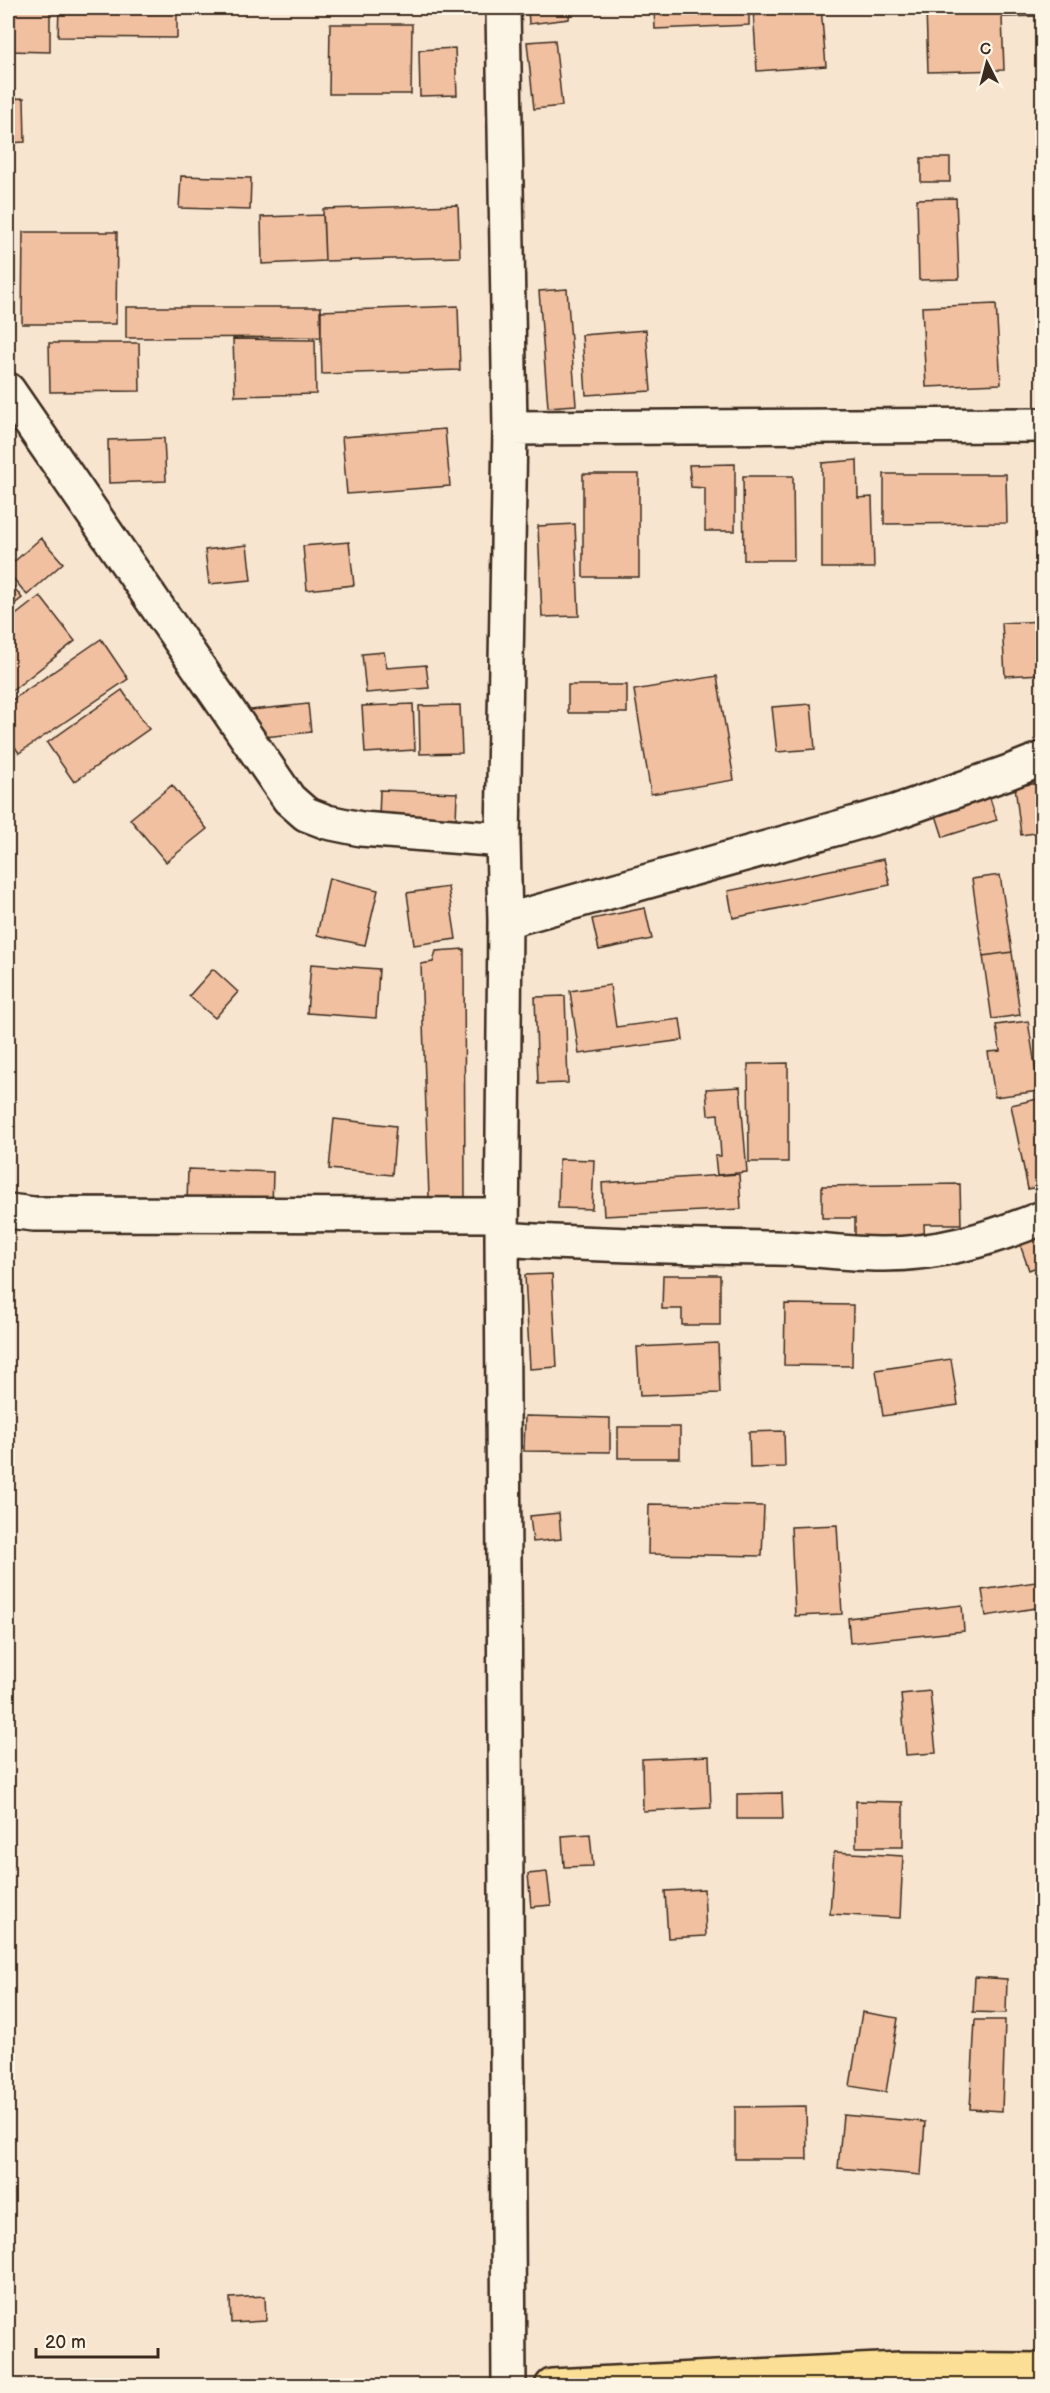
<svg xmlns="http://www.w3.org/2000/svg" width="1050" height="2393" font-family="'Balsamiq Sans',sans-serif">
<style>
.building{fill:#f0c0a0;stroke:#3b2a1e;stroke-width:1.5}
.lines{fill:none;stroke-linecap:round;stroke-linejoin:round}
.minor-casing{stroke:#3b2a1e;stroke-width:38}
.major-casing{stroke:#3b2a1e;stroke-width:38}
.minor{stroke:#fcf5e5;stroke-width:33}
.major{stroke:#fbdf96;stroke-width:33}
</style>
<rect width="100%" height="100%" fill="#f8e5d0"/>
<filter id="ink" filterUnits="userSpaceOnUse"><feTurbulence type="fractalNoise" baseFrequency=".0167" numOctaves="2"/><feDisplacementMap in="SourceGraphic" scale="12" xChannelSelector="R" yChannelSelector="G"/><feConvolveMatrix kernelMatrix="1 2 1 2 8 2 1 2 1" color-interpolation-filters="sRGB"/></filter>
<g filter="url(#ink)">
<path class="building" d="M8 8H50V52L8 51Z
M59 8H177V38L58 37Z
M528 8H570L569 19 529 24Z
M654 8H749V25L655 29Z
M753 8H821L826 66 757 71Z
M926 8H1042V16L1002 17 1004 70 928 72Z
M330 24H412L411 94H329Z
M555 40 562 106 534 109 527 42Z
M455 48 457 95 420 96 419 50Z
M24 98 25 142 8 143V99Z
M921 158H950V182H921Z
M181 176 251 178 250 210 179 208Z
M956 198 959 279 919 280 917 199Z
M458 205 460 257 325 261 323 209Z
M323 215 325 261 262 264 261 217Z
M23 232H117L116 324H22Z
M567 289 576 405 548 407 539 291Z
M996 304 1001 384 926 387 922 307Z
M458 306 460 370 322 374 320 311Z
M126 307H321V337L126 338Z
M646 330 651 391 586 395 582 335Z
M233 339 315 340 316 394 235 396Z
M49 343H139L140 391 50 392Z
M445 429 450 486 347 494 342 437Z
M164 438 166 481 109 483 108 440Z
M857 460 858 498 872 497 874 568H822V463Z
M735 464V531H705V488L691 487 689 465Z
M583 474H639V577H583Z
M884 474H1006L1007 523 884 524Z
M743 476H793L794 560H744Z
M575 524 579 616 542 617 538 526Z
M41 538 63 563 27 595 8 572V567Z
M349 542 354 585 307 590 303 546Z
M247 545 251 580 209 584 205 550Z
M8 579 22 598 8 609Z
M40 596 75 641 8 694V621Z
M1042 621V674L1005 676 1002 623Z
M101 639 128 679 19 753 8 737V703Z
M384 652 387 668 426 665 429 688 366 693 362 654Z
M717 676 734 780 651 794 634 690Z
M568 685H627V713H568Z
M122 690 149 729 74 782 47 743Z
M308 704 311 732 255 738 251 710Z
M413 704 415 750 365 753 362 706Z
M811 704 815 749 777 752 772 707Z
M460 705 462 753 420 754 419 706Z
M1042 783V832L1021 835 1015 786Z
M172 785 207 829 166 862 130 819Z
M380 790 457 793 456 822 379 819Z
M988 792 997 820 943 837 934 809Z
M884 859 890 885 733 918 728 891Z
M1000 875 1012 952 983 956 972 879Z
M329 878 378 890 365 945 317 935Z
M448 887 456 939 414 945 407 893Z
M645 908 652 939 599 950 592 919Z
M464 949 465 1198H429L421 964 433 962 436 951Z
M1012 952 1020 1015 992 1019 983 956Z
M311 964 379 969 376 1018 307 1013Z
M213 969 238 992 215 1018 189 996Z
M610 985 616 1027 680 1019 683 1040 579 1054 570 991Z
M565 996 568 1083 538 1084 535 997Z
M1028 1021 1039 1091 995 1097 988 1052 1000 1051 996 1025Z
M788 1063V1162H749L748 1064Z
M740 1087 747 1172 717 1175 715 1156H721L718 1114 708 1115 706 1089Z
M1042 1098V1186L1028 1189 1011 1105Z
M334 1119 396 1126 392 1175 329 1169Z
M559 1159 594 1160 592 1209 558 1208Z
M188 1169 273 1172 272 1206 187 1203Z
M739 1174 741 1209 604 1216 602 1183Z
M960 1184 961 1224H924L925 1248H855V1218H822V1186Z
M1042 1231V1265L1029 1270 1018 1239Z
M552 1274 557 1367 530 1369 525 1275Z
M663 1275H720V1325H682V1309H662Z
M785 1304 853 1305 852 1366 784 1365Z
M718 1343 720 1393 640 1396 637 1347Z
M951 1359 958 1405 883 1416 876 1370Z
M525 1416 610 1418V1452L524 1451Z
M618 1427H680V1458H618Z
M784 1431 785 1467 750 1468 749 1432Z
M649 1504 764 1506 762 1556 648 1554Z
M559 1513 561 1539 533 1542 530 1516Z
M837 1525 842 1614 795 1616 791 1527Z
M1042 1581V1607L986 1616 982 1590Z
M962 1605 964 1631 850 1643 848 1618Z
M930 1691 936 1753 906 1755 901 1694Z
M709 1756 711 1808 643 1811 642 1759Z
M782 1793 783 1819H737V1794Z
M856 1801 903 1802V1847H856Z
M590 1834 593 1866 564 1867 562 1836Z
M834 1852 903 1856 900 1918 830 1914Z
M547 1872 551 1905 531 1907 528 1874Z
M704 1889 706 1936 668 1938 665 1891Z
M975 1977 1007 1979 1006 2013 973 2012Z
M862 2012 898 2018 886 2092 850 2086Z
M975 2020H1005L1002 2111 970 2109Z
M806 2106 807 2159H735V2107Z
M843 2115 925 2122 921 2175 838 2168Z
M265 2296 266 2321 231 2323 230 2298Z"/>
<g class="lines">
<g class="minor-casing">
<path id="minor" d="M503 8 510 428 503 840 505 921 502 1239 509 2386
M8 390 289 799 306 814 327 822 361 829 503 840
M510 428 1042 425
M505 921 895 812 1009 772 1042 759
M8 1211 34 1214 502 1215
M502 1239C593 1245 684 1247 775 1248 810 1248 845 1254 879 1254 937 1255 990 1239 1042 1218"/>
</g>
<g class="major-casing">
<path id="major" d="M552 2386 900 2369 1042 2370"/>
</g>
<use href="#minor" class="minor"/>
<use href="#major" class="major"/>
</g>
</g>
<rect width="1050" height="2393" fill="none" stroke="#fcf5e5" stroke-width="30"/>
<rect x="15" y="15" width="1020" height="2363" fill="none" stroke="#3b2a1e" stroke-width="2" filter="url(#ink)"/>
<g transform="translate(987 63) rotate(354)" stroke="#fcf5e5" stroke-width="4.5" paint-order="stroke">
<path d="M0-4.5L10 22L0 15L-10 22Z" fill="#3b2a1e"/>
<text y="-9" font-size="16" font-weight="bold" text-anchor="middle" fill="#3b2a1e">С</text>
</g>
<path d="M36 2348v9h122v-9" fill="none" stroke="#3b2a1e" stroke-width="3"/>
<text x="45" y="2348" font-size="18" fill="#3b2a1e" stroke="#fcf5e5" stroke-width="4.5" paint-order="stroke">20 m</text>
</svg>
